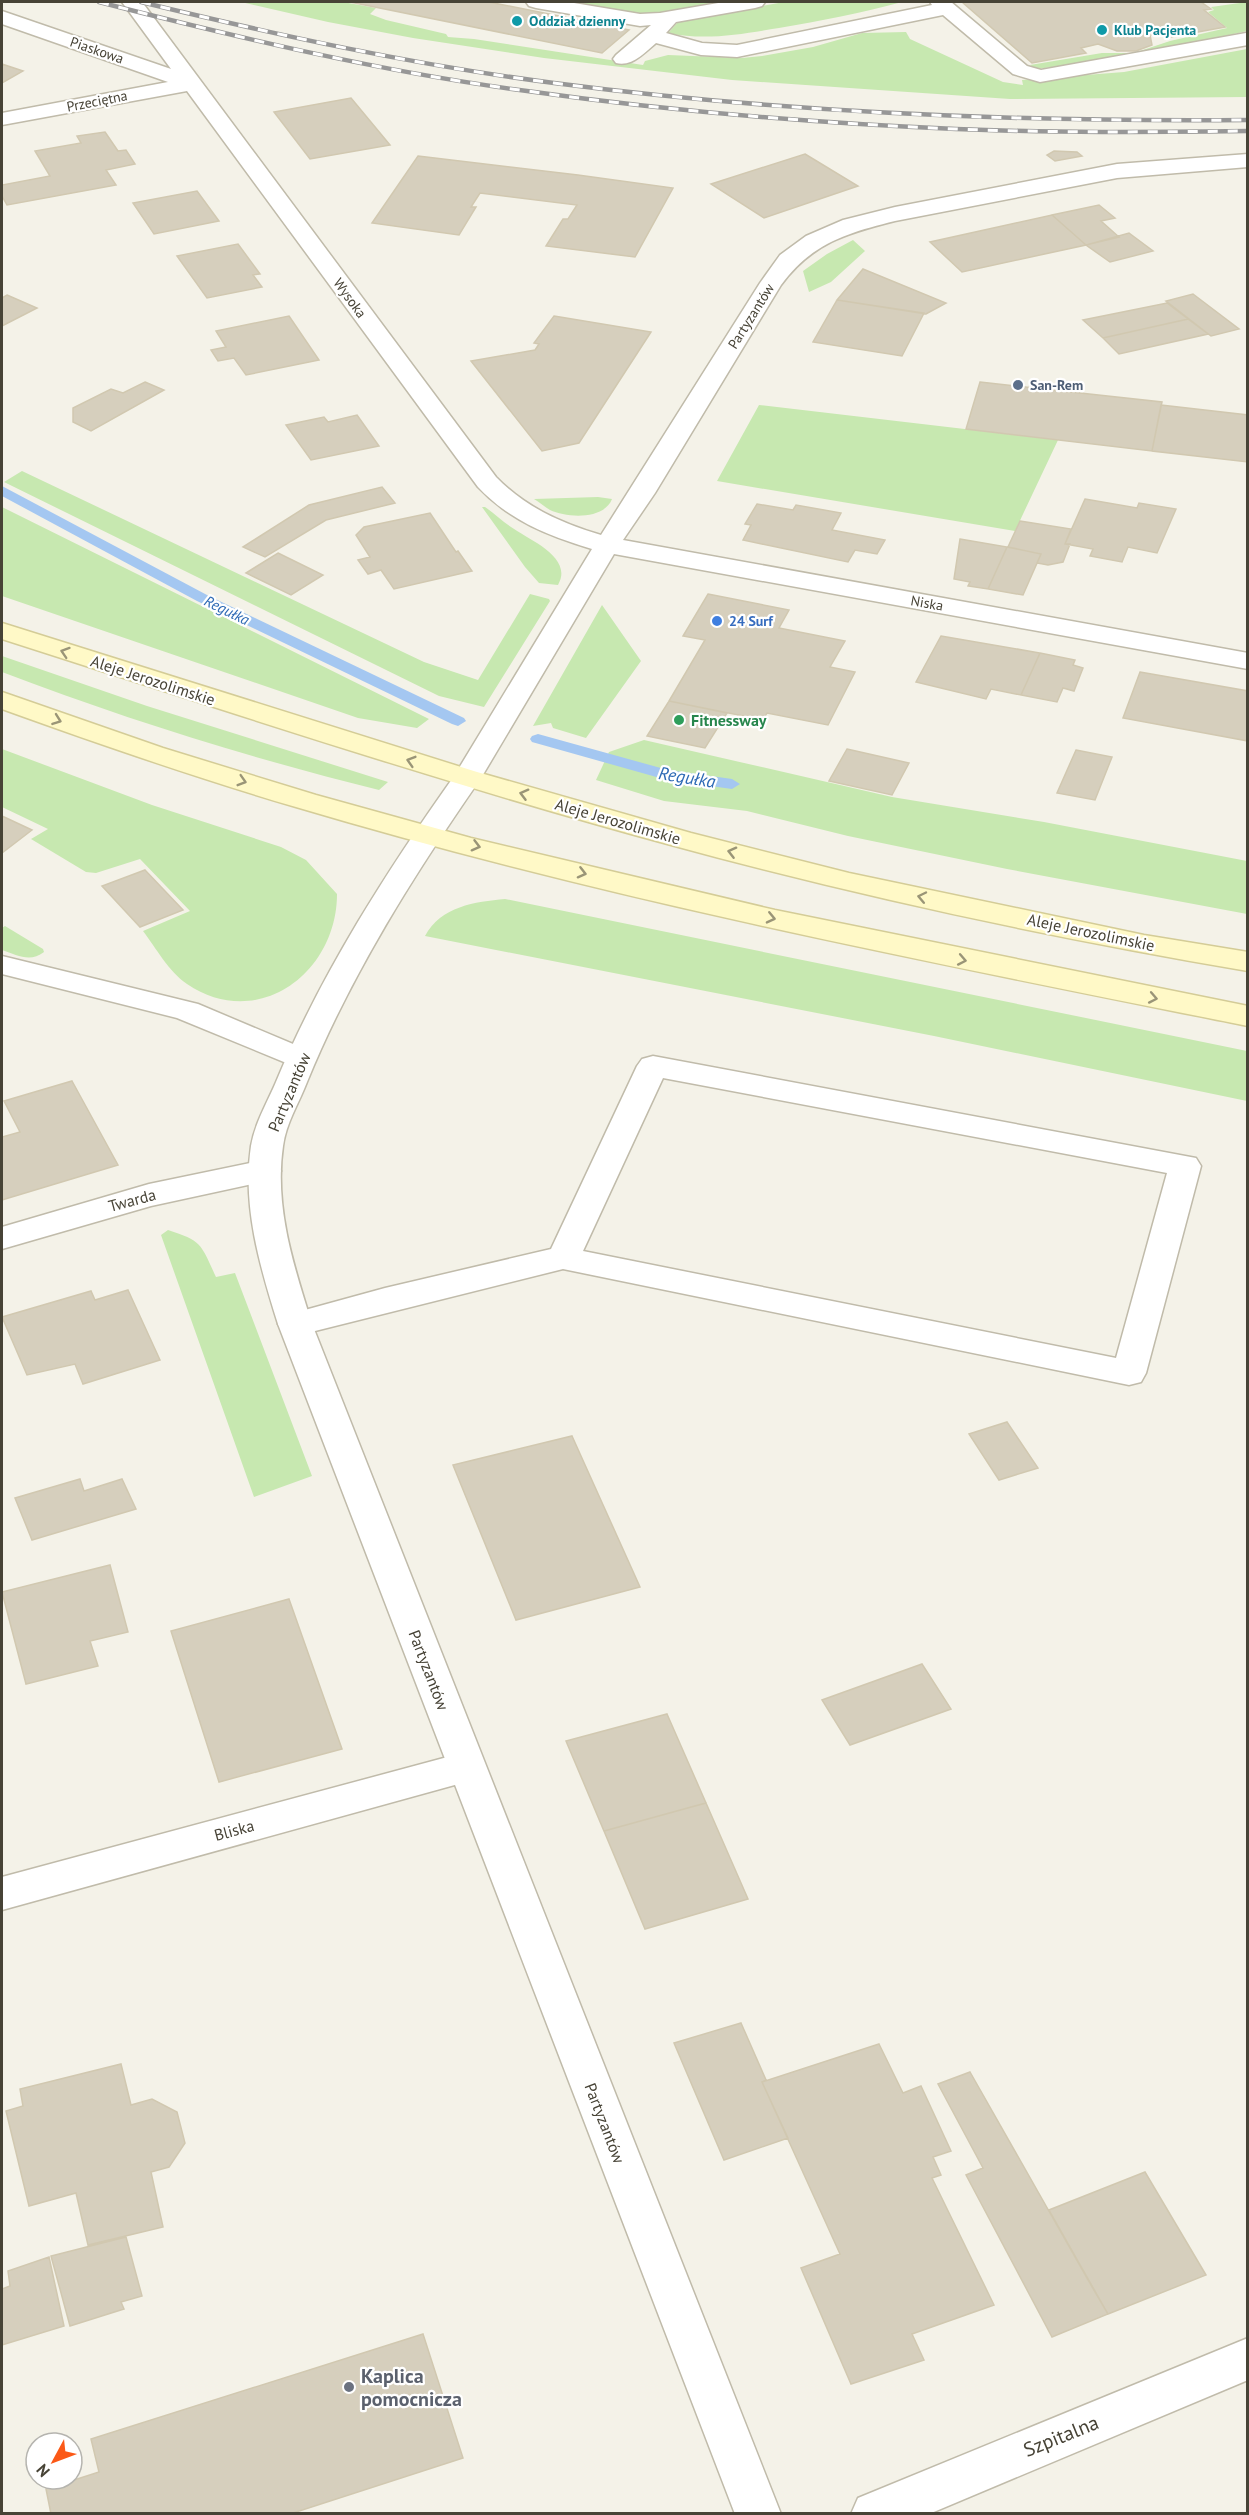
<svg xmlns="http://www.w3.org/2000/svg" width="1249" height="2515" font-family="'PT Sans',sans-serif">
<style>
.green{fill:#c7e8b0}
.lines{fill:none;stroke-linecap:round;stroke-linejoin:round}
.stream{fill:#a4c7f1;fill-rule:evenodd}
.building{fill:#d6cfbd;stroke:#d1c8b0;stroke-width:1.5}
.service-casing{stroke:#c0bbaa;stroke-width:3}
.minor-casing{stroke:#c0bbaa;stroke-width:3}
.tertiary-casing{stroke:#c0bbaa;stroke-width:3}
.secondary-casing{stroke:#d4cc97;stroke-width:3}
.service{fill:#fff;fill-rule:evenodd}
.minor{fill:#fff;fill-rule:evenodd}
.tertiary{fill:#fff;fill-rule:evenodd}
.secondary{fill:#fff9c7;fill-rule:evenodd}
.rail-casing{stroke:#979797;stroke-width:4.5}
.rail{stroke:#fff;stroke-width:3;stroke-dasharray:10;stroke-linecap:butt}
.oneway{stroke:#9a9577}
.culture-dot{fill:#0f9aa8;stroke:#fff;stroke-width:2}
.service-dot{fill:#5c6f8a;stroke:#fff;stroke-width:2}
.shop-dot{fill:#3f7fe0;stroke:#fff;stroke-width:2}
.leisure-dot{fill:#2e9e5b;stroke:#fff;stroke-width:2}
.worship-dot{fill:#6b7280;stroke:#fff;stroke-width:2}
.labels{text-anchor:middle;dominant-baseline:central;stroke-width:4.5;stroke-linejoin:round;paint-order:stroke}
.far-culture-label{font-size:14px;font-weight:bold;fill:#0d838f;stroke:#fff;text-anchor:start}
.far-street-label{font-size:14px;fill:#474336;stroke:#fff}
.far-service-label{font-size:14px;font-weight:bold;fill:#4e5e75;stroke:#fff;text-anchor:start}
.far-shop-label{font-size:14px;font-weight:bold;fill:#366cbe;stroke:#fff;text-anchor:start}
.far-water-label{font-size:15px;font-style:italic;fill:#2e6ab5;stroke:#fff}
.street-label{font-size:16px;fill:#474336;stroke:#fff}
.leisure-label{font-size:16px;font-weight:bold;fill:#27864d;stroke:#fff;text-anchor:start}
.water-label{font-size:18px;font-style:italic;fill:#2e6ab5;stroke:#fff}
.near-worship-label{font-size:20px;font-weight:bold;fill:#5b616d;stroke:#fff;text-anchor:start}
.near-street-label{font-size:20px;fill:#474336;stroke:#fff}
</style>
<rect width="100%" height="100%" fill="#f4f2e8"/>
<path class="green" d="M241 2H343L376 8 370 14 386 20 446 34 448 37 474 39 643 65 645 61 668 55 742 58 762 56 813 47 862 33 906 32 910 39 1003 82 1023 85 1022 80 1124 72 1247 49V97L1010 99 732 80 544 58 413 38 328 22Z
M560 2H725L667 12 634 14Z
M784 2H902C861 13 821 21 779 28 741 34 706 41 668 33L679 21Z
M1247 2V31L1139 55 1037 69 1030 65 1102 53H1134L1170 41 1227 28 1208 12 1214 10 1211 7Z
M853 240 865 251 831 282 809 292 803 271 827 254Z
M759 405 777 407 1058 440 1015 531 717 481Z
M22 471 424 662 478 680 530 594 549 599 550 601 484 707 439 696 4 482Z
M598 497 612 499C604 520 567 518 550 510 545 507 539 502 534 499Z
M2 507 429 719 417 728 358 718 2 596Z
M482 507H485C494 513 502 521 511 527 529 540 574 557 558 585L539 583 525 567Z
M602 605 641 661 586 738 553 728 551 723 533 726Z
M2 656 147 706 388 782 379 790C250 758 125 719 2 672Z
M644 740 892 797 1044 822 1247 861V914L1007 869 848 836 747 811 664 801 596 780 609 752Z
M2 749 152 805 281 847 306 860 337 894C337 973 258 1032 187 984 169 972 156 948 143 931L190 911 140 859 96 873 86 872 31 839 48 829 2 807Z
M505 899 1247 1051V1101L934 1036 425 936C441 906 475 902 505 899Z
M5 926 43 949 44 952C30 963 17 955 2 950V928Z
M168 1230C203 1241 201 1245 216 1277L235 1273 312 1476 254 1497 161 1235Z"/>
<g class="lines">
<path class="stream" d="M2 486 207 595 464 718 466 721 458 726 452 724 197 601 2 496Z
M538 734 668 770 732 779 740 784 732 789 667 780 532 742 530 739 532 736Z"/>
</g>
<path class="building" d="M350 2H489L629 30 602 53Z
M962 2H1201L1211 9 1204 10 1225 27 1171 37 1165 32 1150 35 1152 45 1136 51H1117L1098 44 1081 48 1086 53 1032 63Z
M2 64 23 71 2 83Z
M351 98 390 145 310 159 274 112Z
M105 132 118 151 126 150 135 164 106 170 116 185 7 205 2 196V185L50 176 35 151 81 143 77 136Z
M1054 151 1077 152 1082 156 1055 161 1047 155Z
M805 154 858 186 764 218 711 184Z
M418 156 578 175 673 188 635 257 546 246 563 219H568L577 205 480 193 471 207H476L459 235 372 223Z
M197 191 219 221 154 234 133 203Z
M1099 205 1115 218 1101 221 1119 237 1086 245 1052 215Z
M1052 215 1086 245 962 272 930 242Z
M1129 233 1153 251 1110 262 1086 245Z
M238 244 260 274 253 275 262 287 207 298 177 256Z
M863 269 946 303 926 314 837 300Z
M1193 294 1239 329 1211 336 1166 301Z
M7 295 37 308 2 326V298Z
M837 300 924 313 902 356 813 342Z
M1167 303 1188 319 1103 338 1083 320Z
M289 316 319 360 246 375 234 358 218 361 211 350 226 347 216 331Z
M554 316 651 332 579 443 542 451 471 361 535 350 539 344 534 343Z
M1188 319 1208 334 1119 354 1103 338Z
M145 382 164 390 91 431 73 422V408L111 389 123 393Z
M980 382 1162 402 1152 451 966 429Z
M1161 405 1248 415V462L1152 451Z
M357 415 379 446 311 460 286 425 324 417 328 422Z
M382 487 395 503 326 520 265 557 243 547 309 505Z
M1085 499 1137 508 1139 503 1176 509 1157 553 1128 547 1122 562 1090 556 1093 549 1065 544Z
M757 504 793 510 796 505 841 513 832 530 885 540 877 554 855 550 848 562 743 540 751 525 745 524Z
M430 513 456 552 458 551 472 571 394 589 381 570 368 574 358 560 370 557 356 535 364 527Z
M1020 521 1071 529 1065 544H1070L1063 562 1048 565 1037 563 1041 554 1008 547Z
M960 539 1007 547 988 589 968 586 970 582 954 579Z
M1007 547 1041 554 1023 595 988 589Z
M278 553 323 575 291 595 246 573Z
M708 594 789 610 779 628 845 641 830 667 855 672 828 725 767 713 763 720 669 701 705 640 683 636Z
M941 636 1040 653 1021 695 991 689 986 699 916 682Z
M1040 653 1075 660 1073 665 1083 668 1074 691 1063 688 1057 702 1021 695Z
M1140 672 1248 691V741L1123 718Z
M669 701 727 713 705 748 647 736Z
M847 749 909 763 892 795 829 781Z
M1076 750 1112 757 1095 800 1057 793Z
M2 816 32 830 2 853Z
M145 870 183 910 140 927 102 886Z
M72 1081 118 1165 2 1200V1137L20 1132 4 1101Z
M128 1290 160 1360 83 1384 75 1364 27 1375 2 1317 91 1291 95 1300Z
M1007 1422 1038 1468 999 1480 969 1434Z
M572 1436 640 1587 516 1620 453 1465Z
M80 1479 84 1491 122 1479 136 1509 32 1540 15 1498Z
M110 1565 128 1632 90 1641 98 1666 26 1684 2 1592Z
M289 1599 342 1749 219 1782 171 1631Z
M922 1664 951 1709 850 1745 822 1700Z
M667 1714 706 1803 604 1831 566 1741Z
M706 1803 748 1899 645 1929 604 1831Z
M741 2023 766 2080 762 2082 788 2138 724 2160 674 2043Z
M879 2044 903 2093 921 2086 951 2151 933 2157 941 2175 932 2178 994 2305 912 2334 924 2360 851 2384 801 2268 840 2254 762 2082Z
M121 2064 131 2105 152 2099 177 2112 185 2143 169 2167 151 2172 163 2227 88 2245 76 2193 29 2206 6 2111 23 2106 20 2089Z
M970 2072 1088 2280 1108 2314 1052 2337 966 2175 983 2168 938 2084Z
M1145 2172 1206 2275 1108 2314 1049 2210Z
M126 2237 142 2296 121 2302 124 2309 70 2326 51 2256Z
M49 2257 64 2326 2 2345V2289L10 2286 8 2271Z
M423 2334 463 2458 290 2514H51L46 2489 99 2472 91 2439Z"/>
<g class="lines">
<g class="service-casing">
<path id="service" d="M526 2H568L640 14 660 13 724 2H765L762 6 755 8 676 22 666 33 702 43 737 45 932 5 930 2H951L1027 66 1041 70 1246 33 1248 45 1040 82 1013 74 943 15 737 57 701 55 656 43C644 53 632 67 616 63L613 59 616 55 651 25 640 26 536 8 529 6Z
M2 956 198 1004 312 1052 316 1059 312 1066 301 1069 177 1018 2 974Z
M653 1056 1196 1158 1201 1166 1146 1373 1141 1382 1129 1385 563 1269 295 1336 283 1332 278 1324 283 1316 385 1288 551 1249 637 1066 642 1059ZM663 1078 1167 1173 1116 1358 583 1251Z"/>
</g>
<g class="minor-casing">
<path id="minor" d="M122 2H142L496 477C525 507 561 523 601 535L760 283 780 255 806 236 843 220 895 207 1117 164 1248 154V167L1117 178 895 221C847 233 812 243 781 285L655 493 623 540 1248 653V669L614 554 481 778 477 784 467 786 457 784 453 778 592 549C549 536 510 521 478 487L187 91 2 125V113L168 82 2 24V11L171 69Z
M265 1160 276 1163 281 1171 276 1179 151 1206 2 1249V1227L149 1184Z
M466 1752 480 1756 485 1767 480 1778 2 1910V1877Z
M1248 2338V2380L929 2514H851L858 2498Z"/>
</g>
<g class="tertiary-casing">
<path id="tertiary" d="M467 770 477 772 481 778C415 873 351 974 307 1082 299 1103 286 1123 283 1146 274 1207 294 1267 312 1324L781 2514H735L278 1324C260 1267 242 1206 251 1146 255 1123 267 1103 276 1082 322 972 388 869 457 772Z"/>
</g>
<g class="secondary-casing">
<path id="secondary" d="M2 623 477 772 691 833 849 873 1144 935 1248 952V971C1054 938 861 897 671 845 446 784 224 710 2 639Z
M2 692 163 748 316 795 471 838 775 910 1248 1006V1026C929 962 608 900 296 807 197 778 99 744 2 709Z"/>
</g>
<use href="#service" class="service"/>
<use href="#minor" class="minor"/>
<use href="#tertiary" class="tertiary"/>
<use href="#secondary" class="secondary"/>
<g class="rail-casing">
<path id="rail" d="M99 2C240 38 382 72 527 91 669 111 813 123 956 129 1054 133 1151 132 1248 131
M141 2C277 35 414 65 554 83 785 113 1015 122 1248 120"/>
</g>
<use href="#rail" class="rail"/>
</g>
<defs><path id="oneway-chevron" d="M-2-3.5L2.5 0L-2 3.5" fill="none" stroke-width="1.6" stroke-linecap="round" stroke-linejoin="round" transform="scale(1.5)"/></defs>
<g class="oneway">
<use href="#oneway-chevron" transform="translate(65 652) rotate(-162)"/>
<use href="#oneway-chevron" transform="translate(57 720) rotate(20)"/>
<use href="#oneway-chevron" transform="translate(411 761) rotate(-163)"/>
<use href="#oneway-chevron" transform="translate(242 781) rotate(17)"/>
<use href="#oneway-chevron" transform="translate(524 794) rotate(-165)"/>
<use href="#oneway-chevron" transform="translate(476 846) rotate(15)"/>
<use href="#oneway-chevron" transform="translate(732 852) rotate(-166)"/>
<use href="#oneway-chevron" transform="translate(582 873) rotate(14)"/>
<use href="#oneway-chevron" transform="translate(922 897) rotate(-168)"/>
<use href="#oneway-chevron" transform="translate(771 918) rotate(13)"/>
<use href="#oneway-chevron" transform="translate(962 960) rotate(11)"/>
<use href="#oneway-chevron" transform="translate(1153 998) rotate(11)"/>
</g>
<g class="culture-dot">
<circle cx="517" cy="21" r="6"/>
<circle cx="1102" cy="30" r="6"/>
</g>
<circle class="service-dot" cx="1018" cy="385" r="6"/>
<circle class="shop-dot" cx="717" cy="621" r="6"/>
<circle class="leisure-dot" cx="679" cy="720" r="6"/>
<circle class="worship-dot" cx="349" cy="2387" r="6"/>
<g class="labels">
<g class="far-culture-label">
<text x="529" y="21">Oddział dzienny</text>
<text x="1114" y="30">Klub Pacjenta</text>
</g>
<g class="far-street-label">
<text transform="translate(97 50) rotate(19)">Piaskowa</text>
<text transform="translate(97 101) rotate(-11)">Przeciętna</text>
<text transform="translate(350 298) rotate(54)">Wysoka</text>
<text transform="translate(751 316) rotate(-58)">Partyzantów</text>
<text transform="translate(927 603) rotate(10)">Niska</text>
</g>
<g class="far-service-label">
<text x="1030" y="385">San-Rem</text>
</g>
<g class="far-shop-label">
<text x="729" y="621">24 Surf</text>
</g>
<g class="far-water-label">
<text transform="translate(227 610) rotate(26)">Regułka</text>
</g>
<g class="street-label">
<text transform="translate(153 680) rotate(18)">Aleje Jerozolimskie</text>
<text transform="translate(618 821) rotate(16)">Aleje Jerozolimskie</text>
<text transform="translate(1091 932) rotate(12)">Aleje Jerozolimskie</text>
<text transform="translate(289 1092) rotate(-67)">Partyzantów</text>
<text transform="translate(132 1200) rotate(-15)">Twarda</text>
<text transform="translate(429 1670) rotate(69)">Partyzantów</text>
<text transform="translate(234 1830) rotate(-15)">Bliska</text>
<text transform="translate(605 2123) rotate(69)">Partyzantów</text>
</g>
<g class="leisure-label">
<text x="691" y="720">Fitnessway</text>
</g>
<g class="water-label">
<text transform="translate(687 777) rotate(9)">Regułka</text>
</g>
<g class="near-worship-label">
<text x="361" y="2376">Kaplica<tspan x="361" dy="23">pomocnicza</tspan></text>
</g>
<g class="near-street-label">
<text transform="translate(1061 2436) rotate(-22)">Szpitalna</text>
</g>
</g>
<rect width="1249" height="2515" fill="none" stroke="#474336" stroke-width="6"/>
<g transform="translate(54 2461) rotate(229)"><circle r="28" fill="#ffffff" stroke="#b5b4af" stroke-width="1.5"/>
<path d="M0-4.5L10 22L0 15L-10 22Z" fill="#fb5917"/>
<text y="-9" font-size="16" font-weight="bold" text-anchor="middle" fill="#474336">N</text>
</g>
</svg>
